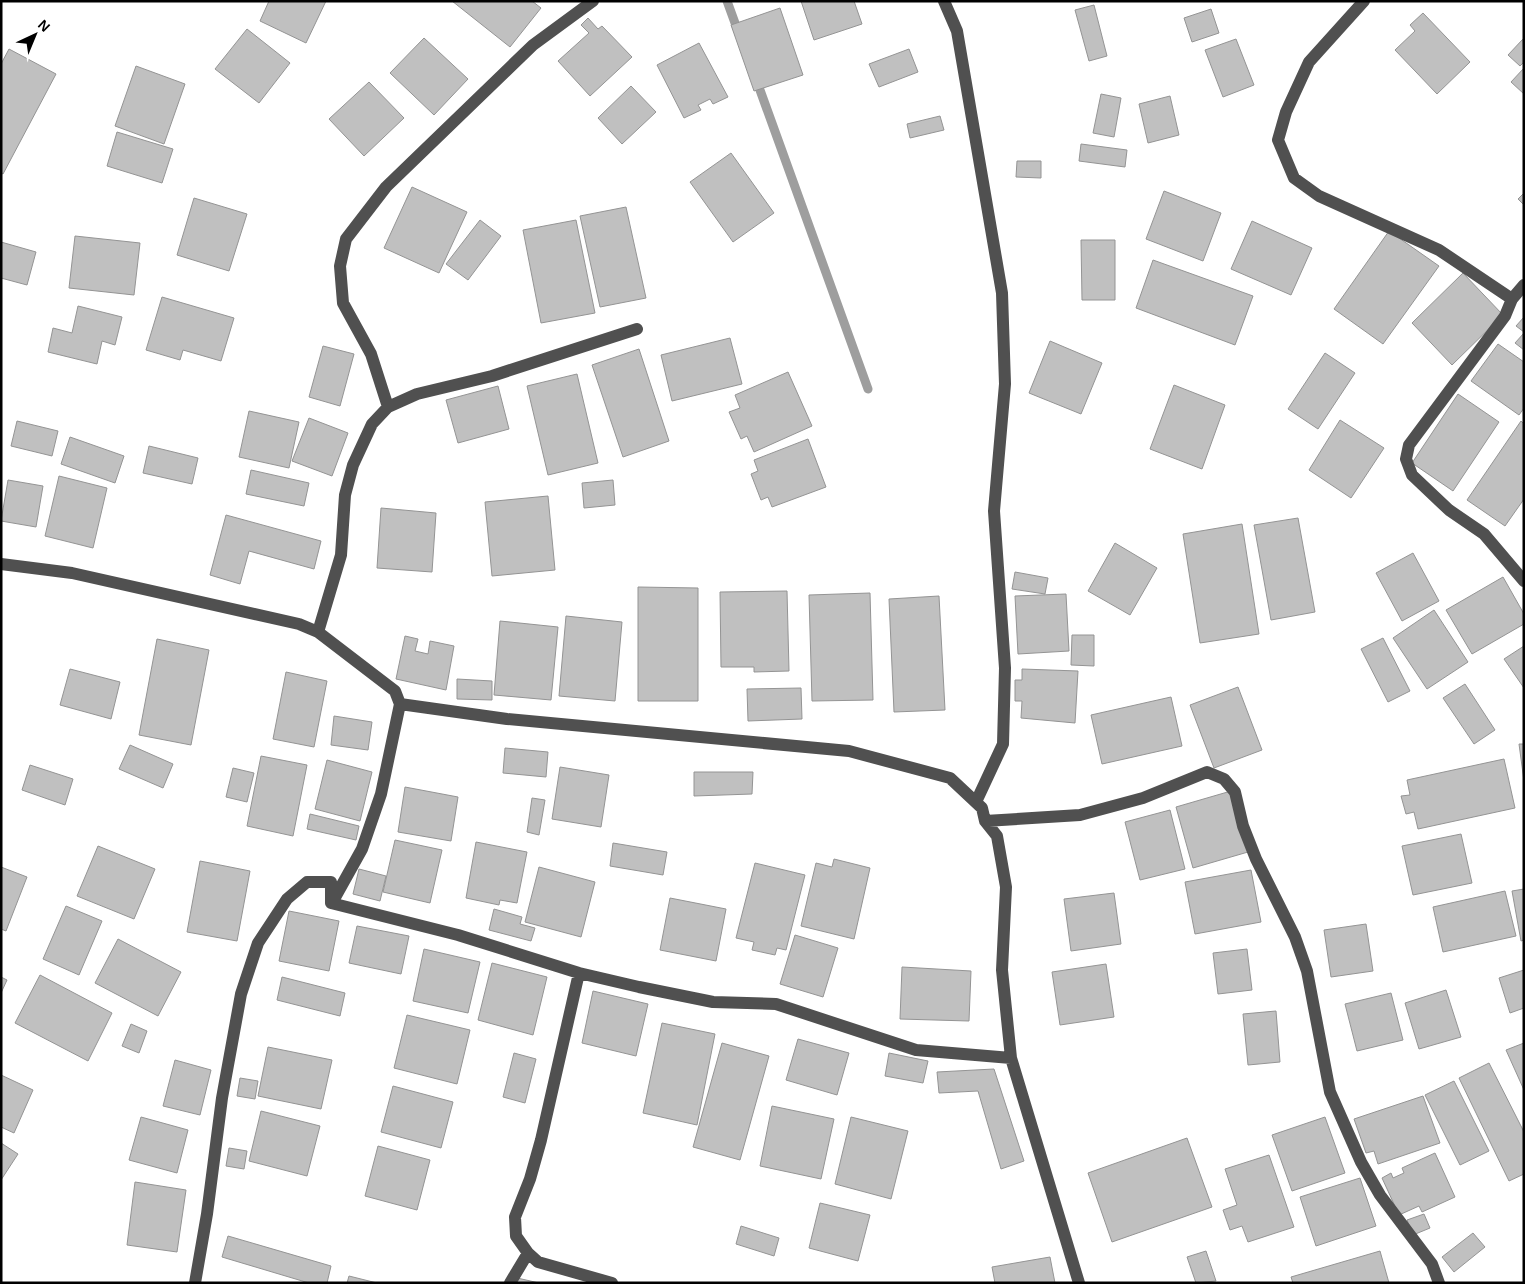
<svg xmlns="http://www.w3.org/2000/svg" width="1525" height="1284" font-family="Arial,sans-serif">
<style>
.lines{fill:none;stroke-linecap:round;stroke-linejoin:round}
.stream{stroke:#9e9e9e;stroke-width:9}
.building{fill:#c0c0c0;stroke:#949494}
.minor{stroke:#505050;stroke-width:12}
</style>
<rect width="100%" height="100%" fill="#fff"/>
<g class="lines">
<path class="stream" d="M727 1 739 34
M756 79 868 389"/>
</g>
<path class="building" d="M269 1H326L306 43 260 21Z
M452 1H532L541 8 510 47Z
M801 1H854L862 24 814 40Z
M1094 5 1107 56 1089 61 1075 10Z
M780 8 803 75 754 91 731 25Z
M1211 9 1219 33 1192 42 1184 18Z
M1423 13 1470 62 1437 94 1395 50 1415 31 1410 25Z
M588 18 598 29 602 26 632 57 590 96 558 61 589 33 581 25Z
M247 29 290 63 259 103 215 69Z
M424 38 468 79 434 115 390 73Z
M1236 39 1254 85 1223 97 1205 50Z
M1523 39 1524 62 1520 66 1508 55Z
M699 43 728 97 713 104 710 99 698 105 701 110 684 118 657 65Z
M9 49 56 74 3 174 1 173V64Z
M909 49 918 72 879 87 869 64Z
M136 66 185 84 164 144 115 126Z
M1524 68V94L1511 82Z
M369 82 404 118 364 156 329 119Z
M631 86 656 112 622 144 598 118Z
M1101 94 1121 98 1114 137 1093 133Z
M1170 96 1179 135 1148 143 1139 104Z
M940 116 944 130 910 138 907 124Z
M117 132 173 149 162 183 107 166Z
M1081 144 1127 150 1125 167 1079 161Z
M731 153 774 213 733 242 690 182Z
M1017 161H1041V178L1016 177Z
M412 187 467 212 439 273 384 248Z
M1164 191 1221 213 1203 261 1146 239Z
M1524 193V205L1518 199Z
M194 198 247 214 229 271 177 255Z
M626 207 646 298 600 307 580 216Z
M480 220 501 236 468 280 446 264Z
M576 220 595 313 541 323 523 230Z
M1252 221 1312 248 1291 295 1231 269Z
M1389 231 1439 266 1383 344 1334 309Z
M75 236 140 243 134 295 69 288Z
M1081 240H1115V300H1082Z
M1 242 36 252 27 285 1 278Z
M1153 260 1253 296 1235 345 1136 308Z
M1463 273 1503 315 1452 365 1412 323Z
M162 297 234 318 221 361 183 350 180 360 146 350Z
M78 306 122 317 115 345 102 341 97 364 48 352 53 328 72 333Z
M1524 317V332L1516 326Z
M1524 333V350L1515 343Z
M730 338 742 384 672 401 661 355Z
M1050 341 1102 363 1081 414 1029 393Z
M1498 344 1524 362V408L1519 415 1471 381Z
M323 346 354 354 340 406 309 397Z
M639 349 669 441 623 457 592 365Z
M1325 353 1355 373 1318 429 1288 409Z
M788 372 812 426 754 452 747 436 741 439 729 412 740 408 735 395Z
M577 374 598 463 548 475 527 386Z
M1174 385 1225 405 1202 469 1150 449Z
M498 386 509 429 458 443 446 400Z
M1458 394 1499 422 1453 491 1412 463Z
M249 411 299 422 289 468 239 457Z
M309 418 348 433 332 476 292 461Z
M1340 420 1384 448 1351 498 1309 470Z
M17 421 58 431 52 456 11 446Z
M1521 421 1524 424V499L1505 526 1467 500Z
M70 437 124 456 115 483 61 464Z
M808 439 826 487 772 507 768 497 761 500 751 474 758 471 754 460Z
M149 446 198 458 192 484 143 473Z
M251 470 309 483 304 506 246 494Z
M59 476 107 488 93 548 45 536Z
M8 480 43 486 36 527 1 521Z
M613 480 615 505 584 508 582 483Z
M548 496 555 570 492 576 485 502Z
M381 508 436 513 432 572 377 568Z
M226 515 321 541 314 569 249 551 240 584 210 575Z
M1298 518 1315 612 1271 620 1254 525Z
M1242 524 1259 634 1200 643 1183 534Z
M1115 543 1157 568 1130 615 1088 591Z
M1413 553 1439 601 1402 621 1376 573Z
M1015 572 1048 578 1045 594 1012 589Z
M1503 577 1524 614V624L1472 654 1446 610Z
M638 587 698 588V701H638Z
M787 591 789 671 754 672V667H721L720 592Z
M870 593 873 700 812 701 809 595Z
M1066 594 1069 651 1018 654 1015 596Z
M939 596 945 710 894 712 889 599Z
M1434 610 1468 662 1427 689 1393 638Z
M566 616 622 622 615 701 559 696Z
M500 621 558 627 551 700 494 695Z
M1072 635H1094V666L1071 665Z
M405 636 418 639 415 651 428 654 430 641 454 646 446 690 396 679Z
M1383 638 1410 691 1388 702 1361 649Z
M157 639 209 650 191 745 139 735Z
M1524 646V688L1504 659Z
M70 669 120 682 111 719 60 705Z
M1022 669 1078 671 1075 723 1021 718 1022 701H1015V680H1022Z
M286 672 327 681 314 747 273 739Z
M457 679 492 681V700L457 699Z
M1465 684 1495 730 1474 744 1443 698Z
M1238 687 1262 750 1214 768 1190 705Z
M801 688 802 719 748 721 747 689Z
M1171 697 1182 746 1102 764 1091 715Z
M334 716 372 722 368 750 331 745Z
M1519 744H1524V781Z
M130 745 173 764 163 788 119 769Z
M505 748 548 752 546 777 503 773Z
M261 756 307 765 293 836 247 826Z
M1504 759 1515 808 1418 829 1414 812 1406 814 1401 796 1410 795 1407 780Z
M327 760 372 772 360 821 315 809Z
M30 765 73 779 65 805 22 790Z
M560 767 609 775 601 827 552 819Z
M233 768 254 773 247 802 226 797Z
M694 772H753L752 794 694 796Z
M405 787 458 797 451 841 398 832Z
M1231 791 1248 852 1193 868 1176 807Z
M532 798 545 800 539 835 527 832Z
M1170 810 1185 869 1140 880 1125 822Z
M310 814 359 826 356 840 307 829Z
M1461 834 1472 883 1413 895 1402 846Z
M395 840 442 850 430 903 383 892Z
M476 842 527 852 517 903 500 900 499 905 466 898Z
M613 843 667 852 663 875 610 866Z
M98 846 155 869 134 919 77 896Z
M834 859 870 868 854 939 801 926 816 863 832 867Z
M200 861 250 871 237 941 187 932Z
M755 863 805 875 786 950 777 948 775 955 752 950 754 942 736 938Z
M1 867 27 877 6 931 1 929Z
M539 867 595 882 581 937 525 922Z
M359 869 386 876 380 901 353 894Z
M1251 870 1261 922 1195 934 1185 882Z
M1524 889V940L1521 941 1512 891Z
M1505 891 1516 936 1443 952 1433 907Z
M1114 893 1121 944 1071 951 1064 899Z
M670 898 726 909 716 961 660 950Z
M66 906 102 921 79 975 43 959Z
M494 909 522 917 520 924 535 928 531 941 489 930Z
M289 911 339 921 329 971 279 961Z
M1366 924 1373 971 1331 977 1324 930Z
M357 926 409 936 401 974 349 963Z
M795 935 838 948 823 997 780 984Z
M118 939 181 972 158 1016 95 983Z
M424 949 480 962 468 1013 413 1001Z
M1247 949 1252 990 1218 994 1213 953Z
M492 963 547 977 533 1035 478 1020Z
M1106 964 1114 1017 1060 1025 1052 972Z
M902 967 971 971 969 1021 900 1019Z
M1524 970V1008L1510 1013 1499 978Z
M40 975 112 1013 88 1061 15 1023Z
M1 977 7 980 1 993Z
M282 977 345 993 340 1016 277 1000Z
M1446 990 1461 1037 1419 1049 1405 1003Z
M593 991 648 1004 636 1056 582 1043Z
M1391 993 1403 1040 1357 1051 1345 1004Z
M1276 1011 1280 1062 1248 1065 1243 1014Z
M407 1015 470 1030 457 1084 394 1068Z
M662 1023 715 1034 697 1125 643 1113Z
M131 1024 147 1031 139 1053 122 1046Z
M798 1039 849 1053 837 1095 786 1080Z
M722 1043 769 1056 740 1160 693 1147Z
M1524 1043V1090L1506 1050Z
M268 1047 332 1060 321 1109 258 1096Z
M514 1053 536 1059 525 1103 503 1097Z
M889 1053 928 1061 923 1083 885 1076Z
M175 1060 211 1070 200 1115 163 1106Z
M1489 1063 1524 1132V1174L1509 1181 1459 1078Z
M994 1069 1024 1161 1001 1169 978 1091 939 1093 937 1072Z
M1 1075 33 1090 14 1133 1 1127Z
M240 1078 258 1081 255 1099 237 1096Z
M1454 1081 1489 1151 1460 1165 1425 1095Z
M393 1086 453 1102 441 1148 381 1132Z
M1423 1096 1440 1143 1378 1164 1374 1151 1366 1153 1354 1119Z
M772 1106 834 1119 821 1179 760 1166Z
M261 1111 320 1126 307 1176 249 1161Z
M141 1117 188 1130 177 1173 129 1160Z
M851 1117 908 1131 891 1199 835 1184Z
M1325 1117 1345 1173 1292 1191 1272 1135Z
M1187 1138 1212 1207 1112 1242 1088 1173Z
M1 1143 18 1154 1 1180Z
M378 1146 430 1160 417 1210 365 1196Z
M229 1148 247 1151 244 1169 226 1166Z
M1435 1153 1455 1197 1422 1212 1419 1206 1399 1215 1382 1178 1391 1173 1393 1178 1404 1173 1402 1168Z
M1269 1155 1294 1227 1248 1242 1242 1226 1230 1230 1223 1210 1237 1205 1225 1169Z
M1360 1178 1376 1226 1316 1246 1300 1197Z
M135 1182 186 1190 177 1252 127 1245Z
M820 1203 870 1215 858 1261 809 1248Z
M1424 1214 1430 1228 1413 1235 1407 1220Z
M741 1226 779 1238 774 1256 736 1244Z
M1473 1233 1485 1247 1454 1272 1442 1257Z
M228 1236 331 1266 327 1283H309L222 1257Z
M1206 1251 1216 1281 1196 1283 1187 1257Z
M1380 1251 1389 1283H1293L1291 1277Z
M1050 1257 1055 1283H995L992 1267Z
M349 1276 377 1283H347Z
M513 1277 539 1283H512Z"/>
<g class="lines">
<path class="minor" d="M944 1 957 31 1002 293 1005 384 994 511 1005 668 1003 744 976 802
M1364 1 1309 62 1286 112 1278 140 1294 178 1319 196 1439 250 1512 299
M1524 285 1512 299 1505 316 1409 445 1406 459 1412 475 1449 510 1484 534 1524 581
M388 407 371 354 343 303 340 266 346 239 386 187 533 45 593 1
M1 564 72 573 299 624 318 632 395 691 400 704 507 719 849 751 950 778 982 808 985 821 997 836 1006 887 1002 970 1011 1058 1079 1283
M318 632 341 555 345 495 353 465 372 424 388 407 417 394 492 376 637 329
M985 821 1080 815 1143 798 1207 772 1224 779 1235 792 1243 826 1256 859 1295 937 1307 971 1330 1092 1361 1162 1380 1195 1432 1264 1439 1283
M333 901 362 849 381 794 400 704
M331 903 458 935 579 973 639 987 713 1002 776 1004 916 1050 1011 1058
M579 973 541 1140 530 1179 515 1217 516 1236 528 1253 538 1262 612 1283
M195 1283 207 1214 222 1098 241 994 258 943 287 899 307 882H331V903
M510 1283 528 1253"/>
</g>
<rect width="1525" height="1284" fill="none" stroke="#000000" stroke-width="5"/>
<g transform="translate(35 35) rotate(44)" stroke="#ffffff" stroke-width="4" paint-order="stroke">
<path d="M0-4L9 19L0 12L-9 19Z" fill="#000000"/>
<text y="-8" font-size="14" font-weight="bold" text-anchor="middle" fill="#000000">N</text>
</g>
</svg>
